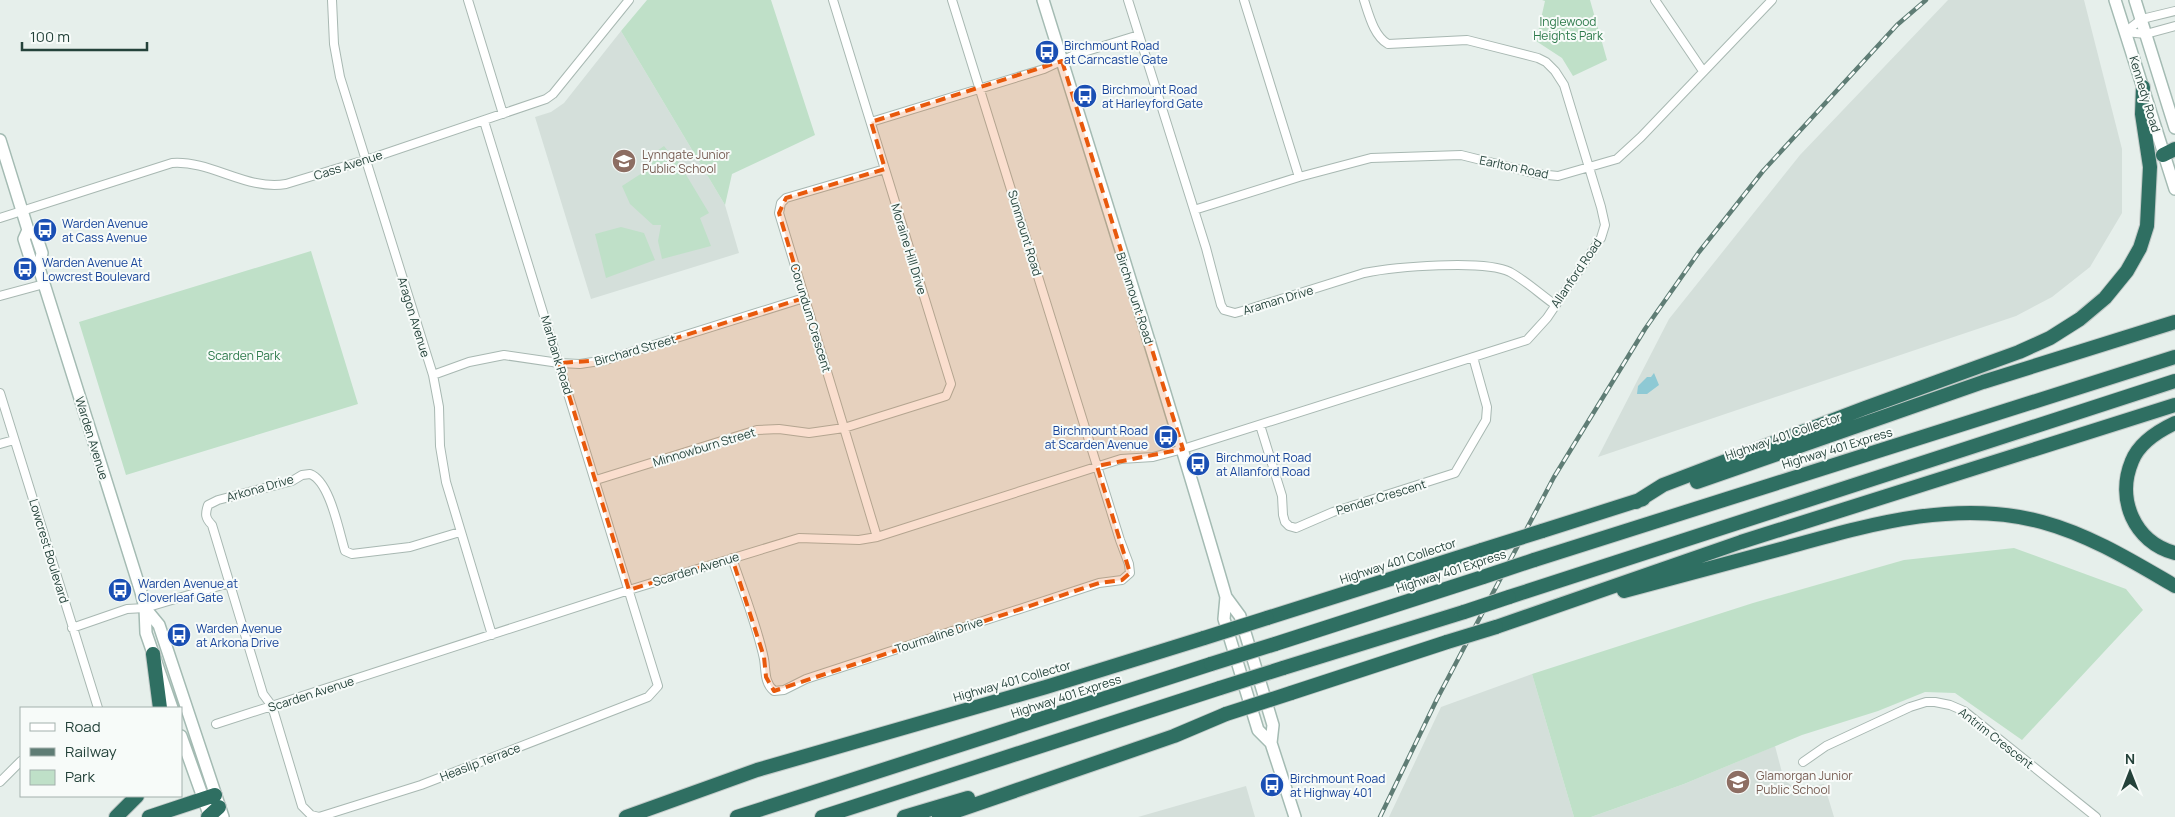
<svg xmlns="http://www.w3.org/2000/svg" width="2175" height="817" font-family="Manrope,sans-serif">
<style>
.built{fill:#d4dfda}
.green{fill:#bfe0c8}
.water{fill:#8ec9d4}
.lines{fill:none;stroke-linecap:round;stroke-linejoin:round}
.minor-casing{stroke:#a8b8b2;stroke-width:10}
.secondary-casing{stroke:#a4bbb3;stroke-width:14}
.motorway-casing{stroke:#c2cac8;stroke-width:16}
.minor{stroke:#fff;stroke-width:8}
.secondary{stroke:#fff;stroke-width:11}
.motorway{stroke:#2f6f62;stroke-width:14}
.rail-casing{stroke:#5f7d75;stroke-width:4.5}
.rail{stroke:#f7fbf9;stroke-width:2.5;stroke-dasharray:8;stroke-linecap:butt}
.motorway-bridge-casing{stroke:#c2cac8;stroke-width:16;stroke-linecap:butt}
.motorway-bridge{stroke:#2f6f62;stroke-width:14}
.marked{fill:#e8590c;fill-opacity:0.2;stroke:#e8590c;stroke-width:4;stroke-dasharray:10 6;stroke-linejoin:round}
.labels{text-anchor:middle;dominant-baseline:central;stroke-width:4;stroke-linejoin:round;paint-order:stroke}
.park-label{font-size:12px;fill:#2d7a4b;stroke:#f7fbf9}
.transit-label{font-size:12px;fill:#164399;stroke:#f7fbf9;text-anchor:start}
.street-label{font-size:12px;fill:#24423a;stroke:#f7fbf9}
.education-label{font-size:12px;fill:#785e54;stroke:#f7fbf9;text-anchor:start}
</style>
<rect width="100%" height="100%" fill="#e6efeb"/>
<path class="built" d="M1948 0H2084L2122 149V213L2090 267 2052 297 2016 316 1598 457 1669 319 1800 155Z
M621 31 725 205 739 253 591 299 535 117 551 112 564 103Z
M1532 674 1574 817H1389L1441 707Z
M1775 746 1784 780 1795 788 1824 784 1834 817H1591L1684 784Z
M1246 786 1255 817H1138Z"/>
<path class="green" d="M647 0H771L815 135 732 174 725 205 621 31Z
M1542 0H1590L1607 60 1573 76 1562 58 1536 41 1545 1Z
M664 146 671 155 673 153 709 213 700 218 711 246 662 259 658 241 661 225H653L630 204 622 186 653 166 647 158Z
M621 227 644 233 655 260 606 278 595 234Z
M311 251 358 404 126 475 79 322Z
M2014 548 2126 589 2143 610 2022 740 1955 693 1925 692 1878 711 1802 735 1684 784 1591 817H1574L1532 674 1753 603 1904 560Z"/>
<path class="water" d="M1654 373 1659 385 1647 394H1637L1638 386 1647 377H1651Z"/>
<g class="lines">
<g class="minor-casing">
<path id="minor" d="M332 0 334 44 340 77 433 375 439 407 440 446 446 482 492 635
M468 0 503 114
M1128 0 1206 248 1221 305 1224 310 1235 313 1246 310 1364 273C1394 267 1484 259 1510 272 1526 281 1540 294 1554 304
M1244 0 1299 177
M1655 0 1703 71
M2125 32 2142 19 2175 11
M2125 32 2146 34 2175 26
M871 122 1044 69 1074 55 1139 35
M1194 210 1299 177 1371 158 1461 155 1538 174 1558 176 1617 159 1641 137 1772 0
M0 218 172 163C211 160 247 191 286 184L375 157 546 99 553 94 629 0
M0 296 44 284
M433 375 469 362 504 355 559 363 580 364 606 360 804 298
M0 393 98 708
M1260 425 1282 496 1283 515 1285 522 1289 526 1296 528 1333 512 1455 473 1486 420 1487 407 1473 357
M0 444 14 440
M596 480 757 430 779 429 809 433 844 428 946 396 951 384 833 0
M460 532 410 547 352 554 345 551C339 532 330 481 310 474L302 475 292 481 218 500 208 505C205 514 205 518 212 525L263 694 272 706 302 806 311 815 319 817 421 785 648 697 658 686 484 121
M877 537 779 213 781 203 786 198 885 169
M732 558C743 591 757 625 764 659 766 670 764 683 774 691L784 690 806 679 1099 583 1122 580 1130 573 1129 564 1120 540 952 0
M72 628 127 609 145 608 229 583
M216 724 629 590 799 538 859 540 877 537 1121 459 1153 457 1183 449 1527 340 1547 318 1601 238 1605 225 1601 207 1564 85 1555 71 1546 62 1538 58 1467 40 1388 44C1374 36 1369 15 1364 0
M1803 762 1826 746 1910 707 1926 702H1935L1950 705 1964 711 2096 817
M0 782 21 761"/>
</g>
<g class="secondary-casing">
<path id="secondary" d="M1043 0C1105 199 1168 397 1226 597L1224 619 1258 730 1271 743 1295 817
M2115 0 2175 189
M2135 0 2175 128
M0 140 28 230 36 235 42 253 39 268 141 592 145 608 146 633 172 708
M28 230 24 239 31 261 39 268
M1226 597 1240 616 1273 725 1271 743
M145 608 159 625 223 817
M181 736 210 817"/>
</g>
<g class="motorway-casing">
<path id="motorway" d="M2163 155 2175 149
M2175 423C2158 431 2139 443 2132 461 2116 499 2134 542 2175 553
M1697 482 1983 382 2175 322
M1636 502 1663 485 1865 408 2019 352 2050 338 2080 319 2105 298 2127 271 2140 248 2147 226 2150 167 2142 114 2143 87
M1542 531 1643 499
M1534 560 2175 357
M1624 591C1676 577 1729 563 1781 549 1865 526 1955 498 2042 522 2090 535 2132 561 2175 586
M1509 597 2175 381
M1267 618 1482 550
M1496 627 1741 542 2175 405
M1275 644 1483 577
M153 654 160 708
M1283 668 1464 612
M1291 693 1447 642
M116 817 137 796
M149 817 215 795
M208 817 219 807
M626 817 757 770 1046 687 1204 638
M737 817 1211 664
M822 817 1220 688
M904 817 968 798
M939 817 1174 736 1226 714"/>
</g>
<use href="#minor" class="minor"/>
<use href="#secondary" class="secondary"/>
<use href="#motorway" class="motorway"/>
<g class="rail-casing">
<path id="rail" d="M1380 817 1437 699 1554 477 1645 329 1699 252 1763 171 1897 25 1926 0"/>
</g>
<use href="#rail" class="rail"/>
<g class="motorway-bridge-casing">
<path id="motorway-bridge" d="M1482 550 1542 531
M1483 577 1534 560
M1464 612 1509 597
M1204 638 1267 618
M1447 642 1496 627
M1211 664 1275 644
M1220 688 1283 668
M1226 714 1291 693"/>
</g>
<use href="#motorway-bridge" class="motorway-bridge"/>
</g>
<path class="marked" d="M1062 61 1183 449 1097 466 1130 573 1122 580 1099 583 774 691 766 677 764 657 732 558 629 590 559 363 606 360 804 298 779 213 786 198 885 169 871 122Z"/>
<defs>
<g id="bus-disc" transform="scale(1.25)"><circle r="9.5" fill="#1a4fb4" stroke="#f7fbf9"/><path d="M-5-6H5V4H4V6H2V4H-2V6H-4V4H-5ZM-3.5-4V0h7V-4ZM-3.5 1.2v1.5H-2V1.2ZM2 1.2v1.5H3.5V1.2Z" fill="#fff"/></g>
<g id="school-disc" transform="scale(1.25)"><circle r="9.5" fill="#8d6e63" stroke="#f7fbf9"/><path d="M0-5L7-2L0 1L-7-2ZM-4 1L0 2.5L4 1V4Q0 6-4 4Z" fill="#fff"/></g>
</defs>
<g fill-rule="evenodd">
<use href="#bus-disc" x="1047" y="52"/>
<use href="#bus-disc" x="1085" y="96"/>
<use href="#school-disc" x="624" y="161"/>
<use href="#bus-disc" x="45" y="230"/>
<use href="#bus-disc" x="25" y="269"/>
<use href="#bus-disc" x="1166" y="437"/>
<use href="#bus-disc" x="1198" y="464"/>
<use href="#bus-disc" x="120" y="590"/>
<use href="#bus-disc" x="179" y="635"/>
<use href="#school-disc" x="1738" y="782"/>
<use href="#bus-disc" x="1272" y="785"/>
</g>
<g class="labels">
<g class="park-label">
<text x="1568" y="21">Inglewood<tspan x="1568" dy="14">Heights Park</tspan></text>
<text x="244" y="355">Scarden Park</text>
</g>
<g class="transit-label">
<text x="1064" y="45">Birchmount Road<tspan x="1064" dy="14">at Carncastle Gate</tspan></text>
<text x="1102" y="89">Birchmount Road<tspan x="1102" dy="14">at Harleyford Gate</tspan></text>
<text x="62" y="223">Warden Avenue<tspan x="62" dy="14">at Cass Avenue</tspan></text>
<text x="42" y="262">Warden Avenue At<tspan x="42" dy="14">Lowcrest Boulevard</tspan></text>
<text x="1148" y="430" text-anchor="end">Birchmount Road<tspan x="1148" dy="14">at Scarden Avenue</tspan></text>
<text x="1216" y="457">Birchmount Road<tspan x="1216" dy="14">at Allanford Road</tspan></text>
<text x="138" y="583">Warden Avenue at<tspan x="138" dy="14">Cloverleaf Gate</tspan></text>
<text x="196" y="628">Warden Avenue<tspan x="196" dy="14">at Arkona Drive</tspan></text>
<text x="1290" y="778">Birchmount Road<tspan x="1290" dy="14">at Highway 401</tspan></text>
</g>
<g class="street-label">
<text transform="translate(2145 94) rotate(73)">Kennedy Road</text>
<text transform="translate(348 165) rotate(-18)">Cass Avenue</text>
<text transform="translate(1514 167) rotate(12)">Earlton Road</text>
<text transform="translate(1025 233) rotate(73)">Sunmount Road</text>
<text transform="translate(909 249) rotate(73)">Moraine Hill Drive</text>
<text transform="translate(1576 273) rotate(-56)">Allanford Road</text>
<text transform="translate(1135 298) rotate(72)">Birchmount Road</text>
<text transform="translate(1278 300) rotate(-17)">Araman Drive</text>
<text transform="translate(414 317) rotate(73)">Aragon Avenue</text>
<text transform="translate(811 318) rotate(73)">Corundum Crescent</text>
<text transform="translate(635 350) rotate(-16)">Birchard Street</text>
<text transform="translate(557 355) rotate(73)">Marlbank Road</text>
<text transform="translate(1783 436) rotate(-19)">Highway 401 Collector</text>
<text transform="translate(92 438) rotate(73)">Warden Avenue</text>
<text transform="translate(704 447) rotate(-17)">Minnowburn Street</text>
<text transform="translate(1837 448) rotate(-17)">Highway 401 Express</text>
<text transform="translate(260 488) rotate(-16)">Arkona Drive</text>
<text transform="translate(1381 497) rotate(-17)">Pender Crescent</text>
<text transform="translate(49 551) rotate(73)">Lowcrest Boulevard</text>
<text transform="translate(1398 561) rotate(-18)">Highway 401 Collector</text>
<text transform="translate(696 569) rotate(-17)">Scarden Avenue</text>
<text transform="translate(1451 571) rotate(-18)">Highway 401 Express</text>
<text transform="translate(939 635) rotate(-18)">Tourmaline Drive</text>
<text transform="translate(1012 681) rotate(-16)">Highway 401 Collector</text>
<text transform="translate(311 694) rotate(-18)">Scarden Avenue</text>
<text transform="translate(1066 696) rotate(-18)">Highway 401 Express</text>
<text transform="translate(1996 738) rotate(38)">Antrim Crescent</text>
<text transform="translate(480 762) rotate(-21)">Heaslip Terrace</text>
</g>
<g class="education-label">
<text x="642" y="154">Lynngate Junior<tspan x="642" dy="14">Public School</tspan></text>
<text x="1756" y="775">Glamorgan Junior<tspan x="1756" dy="14">Public School</tspan></text>
</g>
</g>
<rect x="20" y="707" width="162" height="90" fill="#f7fbf9" stroke="#a3b1ad"/>
<rect x="30" y="723" width="25" height="8" fill="#ffffff" stroke="#a3b1ad"/>
<text x="65" y="732" font-size="15" fill="#24423a">Road</text>
<rect x="30" y="748" width="25" height="8" fill="#5f7d75" stroke="#a3b1ad"/>
<text x="65" y="757" font-size="15" fill="#24423a">Railway</text>
<rect x="30" y="770" width="25" height="15" fill="#bfe0c8" stroke="#a3b1ad"/>
<text x="65" y="782" font-size="15" fill="#24423a">Park</text>
<g transform="translate(2130 772)" stroke="#f7fbf9" stroke-width="4" paint-order="stroke">
<path d="M0-4L9 19L0 12L-9 19Z" fill="#24423a"/>
<text y="-8" font-size="14" font-weight="bold" text-anchor="middle" fill="#24423a">N</text>
</g>
<path d="M22 42v8h125v-8" fill="none" stroke="#24423a" stroke-width="2.5"/>
<text x="30" y="42" font-size="15" fill="#24423a" stroke="#f7fbf9" stroke-width="4" paint-order="stroke">100 m</text>
</svg>
